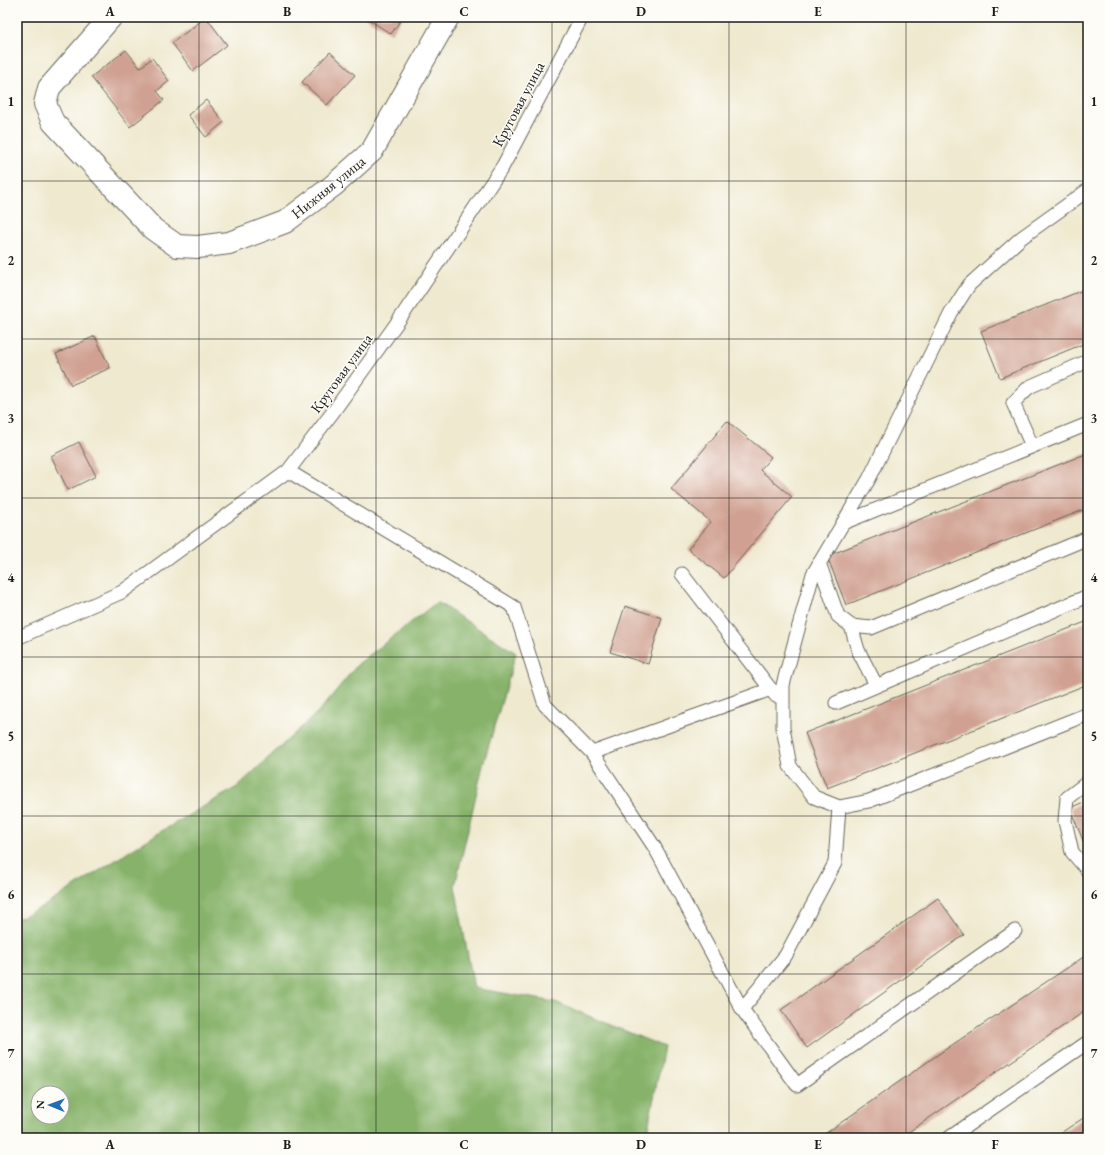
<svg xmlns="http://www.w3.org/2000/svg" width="1105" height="1155" font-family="'EB Garamond',serif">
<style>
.forest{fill:#86b269;stroke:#516742;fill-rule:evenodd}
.building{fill:#d0a192}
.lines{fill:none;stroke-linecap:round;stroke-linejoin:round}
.service-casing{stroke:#66645b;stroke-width:15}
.minor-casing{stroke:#66645b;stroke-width:24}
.service{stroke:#fff;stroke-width:13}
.minor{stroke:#fff;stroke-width:22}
.grid{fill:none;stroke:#1c1c1c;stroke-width:1;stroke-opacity:0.55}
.labels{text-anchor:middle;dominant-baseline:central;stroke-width:3;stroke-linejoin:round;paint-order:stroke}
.street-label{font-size:15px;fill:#1c1c1c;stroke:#fdfcf7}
.neatline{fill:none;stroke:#1c1c1c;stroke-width:1.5}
.grid-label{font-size:13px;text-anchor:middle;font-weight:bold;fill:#1c1c1c}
</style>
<rect width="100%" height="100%" fill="#fdfcf7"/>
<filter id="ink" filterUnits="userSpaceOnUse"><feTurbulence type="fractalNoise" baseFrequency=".025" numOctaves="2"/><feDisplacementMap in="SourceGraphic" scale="8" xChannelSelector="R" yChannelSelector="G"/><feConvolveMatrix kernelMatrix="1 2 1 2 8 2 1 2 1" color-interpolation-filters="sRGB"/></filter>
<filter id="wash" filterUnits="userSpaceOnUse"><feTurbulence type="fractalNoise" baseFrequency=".012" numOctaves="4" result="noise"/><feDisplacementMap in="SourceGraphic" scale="16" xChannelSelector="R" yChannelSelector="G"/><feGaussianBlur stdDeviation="0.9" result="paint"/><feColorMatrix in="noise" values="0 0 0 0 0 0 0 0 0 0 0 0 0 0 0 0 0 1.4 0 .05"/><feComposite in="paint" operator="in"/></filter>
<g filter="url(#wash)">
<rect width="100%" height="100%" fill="#efe9cf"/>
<path class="forest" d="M437 602 516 653 483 765 455 886 474 988 555 1002 664 1047 646 1138H17V919L41 908 155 835 237 787 321 709 358 664ZM38 1093H62V1117H38Z"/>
<g id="blocks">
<path class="building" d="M206 17 227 45 193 71 172 43Z
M365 17H403L391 34Z
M126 50 140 68 152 58 169 81 157 91 164 100 130 127 91 77Z
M330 52 355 75 327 105 302 82Z
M206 100 224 122 206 137 188 115Z
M1088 288V342L1000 378 981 331Z
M95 336 110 368 71 385 56 354Z
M727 421 771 457 760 470 792 497 724 578 688 549 711 522 671 489Z
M79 442 96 476 68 490 51 456Z
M1088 453V508L846 605 827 556Z
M625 606 662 618 648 664 610 652Z
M1088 621V684L827 788 805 733Z
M1088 800V853L1070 808Z
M938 898 964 935 807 1048 781 1010Z
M1088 954V1009L900 1138H819L943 1051Z
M1088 1115V1138H1053Z"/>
</g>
</g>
<g filter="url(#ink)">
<use href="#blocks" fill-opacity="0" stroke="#66645b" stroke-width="1"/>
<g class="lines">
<g class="service-casing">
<path id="service" d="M1088 190 1021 238 969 285 951 313 869 479 813 574 783 685V728L790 766 814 797 839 807 869 801 1088 714
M1032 446 1013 403 1029 387 1088 361
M288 471 514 607 545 705 592 753 655 848 742 1009
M843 523 1088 424
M819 563 838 616 851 626 871 628 1088 538
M682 574 776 696
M851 626 858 650 876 685
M17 638 122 592 288 471 333 412 404 313 503 166 582 17
M836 703 1088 596
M592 753 771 689
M1088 782 1067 798 1065 821 1072 852 1088 871
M839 807 835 863 786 955 742 1009 797 1085 1015 931
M949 1138 1088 1042"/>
</g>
<g class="minor-casing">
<path id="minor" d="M111 17 49 88 45 104 53 122 153 229 177 246 198 247 229 243 285 222 334 185 372 151 448 17"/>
</g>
<use href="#service" class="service"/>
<use href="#minor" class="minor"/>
</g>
</g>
<path class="grid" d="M199 17V1138M376 17V1138M552 17V1138M729 17V1138M906 17V1138M17 181H1088M17 339H1088M17 498H1088M17 657H1088M17 816H1088M17 974H1088"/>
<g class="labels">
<g class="street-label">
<text transform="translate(518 104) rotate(-62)">Круговая улица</text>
<text transform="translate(328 187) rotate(-39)">Нижняя улица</text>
<text transform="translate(341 373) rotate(-54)">Круговая улица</text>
</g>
</g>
<rect width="1105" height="1155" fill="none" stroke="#fdfcf7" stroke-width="44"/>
<g transform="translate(50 1105) rotate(271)"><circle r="19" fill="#fdfcf7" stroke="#a3a29f"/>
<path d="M0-3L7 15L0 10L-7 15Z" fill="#1f6fb2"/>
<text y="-6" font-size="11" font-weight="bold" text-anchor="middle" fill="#1c1c1c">N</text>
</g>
<rect x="22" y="22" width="1061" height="1111" class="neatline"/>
<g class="grid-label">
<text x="110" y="16">A</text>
<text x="287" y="16">B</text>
<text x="464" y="16">C</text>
<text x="641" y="16">D</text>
<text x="818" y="16">E</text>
<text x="995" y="16">F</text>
<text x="11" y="106">1</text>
<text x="1094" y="106">1</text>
<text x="11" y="265">2</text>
<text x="1094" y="265">2</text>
<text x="11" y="423">3</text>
<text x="1094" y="423">3</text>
<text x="11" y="582">4</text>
<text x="1094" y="582">4</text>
<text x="11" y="741">5</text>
<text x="1094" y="741">5</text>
<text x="11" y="899">6</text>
<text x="1094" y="899">6</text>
<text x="11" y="1058">7</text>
<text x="1094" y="1058">7</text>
<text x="110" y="1149">A</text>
<text x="287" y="1149">B</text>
<text x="464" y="1149">C</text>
<text x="641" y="1149">D</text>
<text x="818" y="1149">E</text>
<text x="995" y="1149">F</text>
</g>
</svg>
